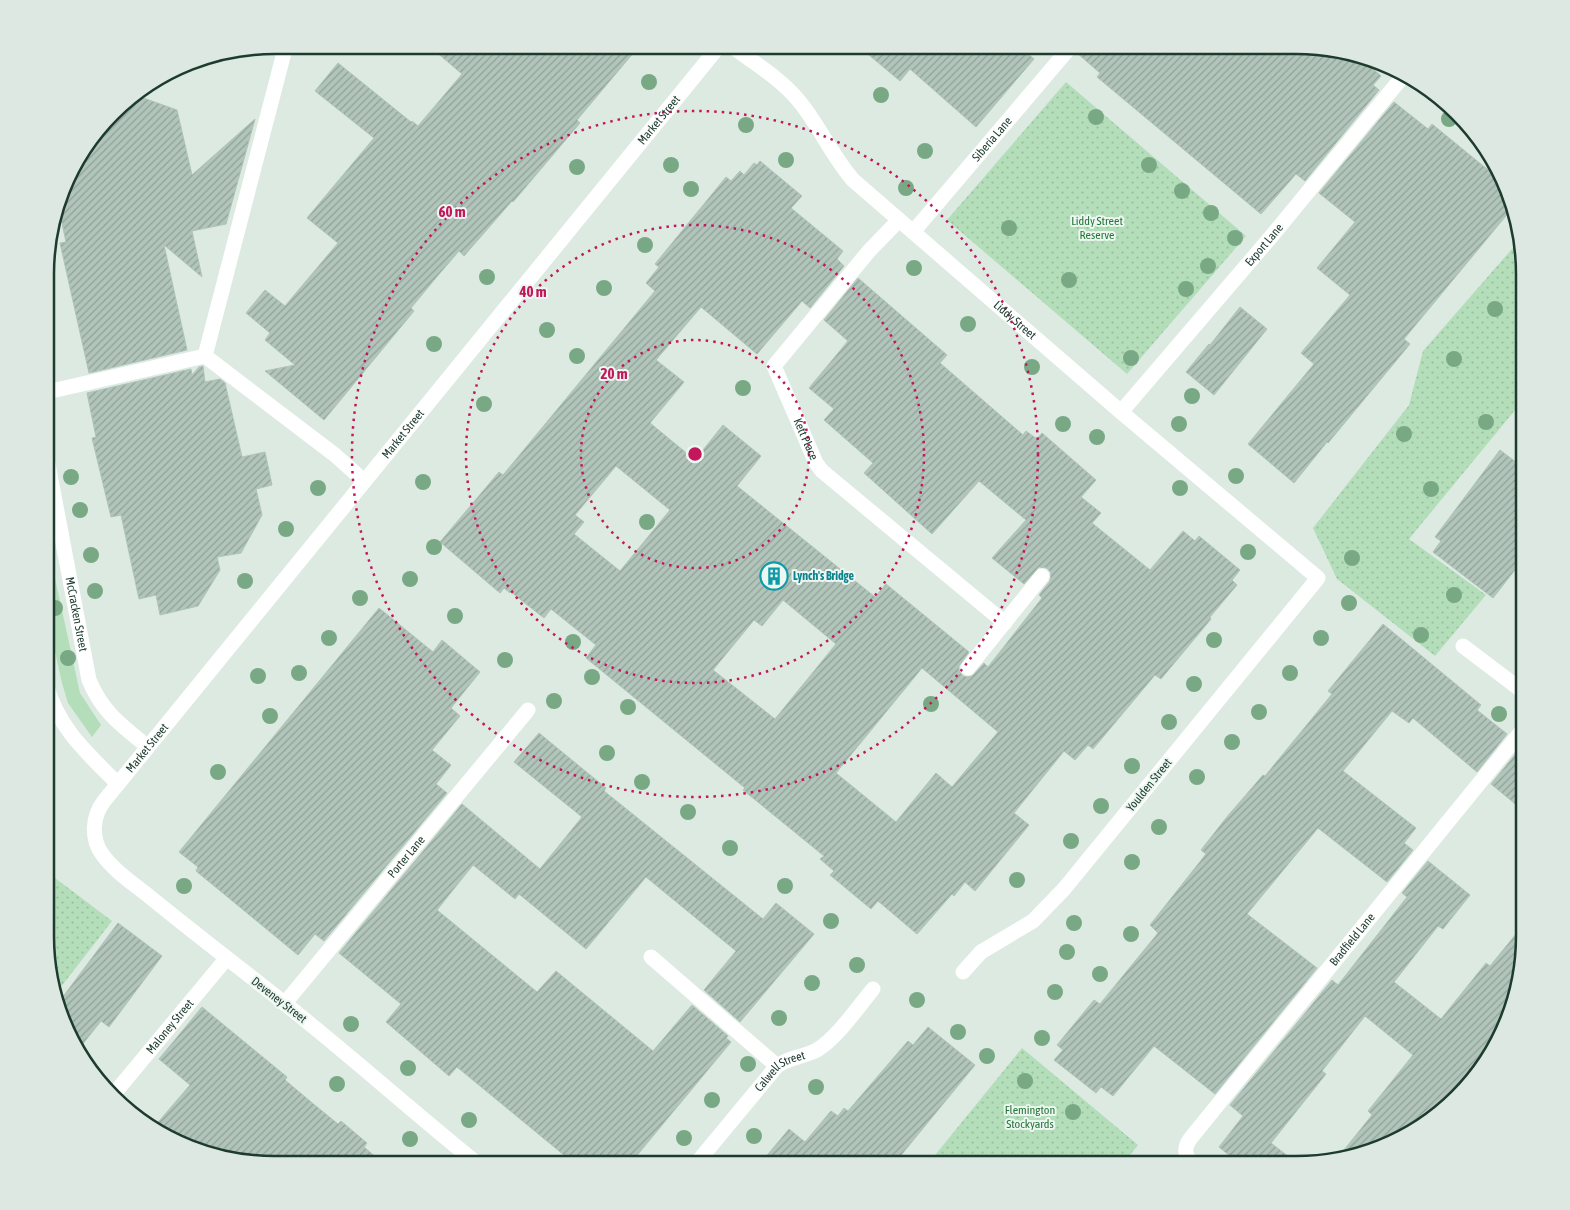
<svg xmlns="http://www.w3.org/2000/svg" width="1570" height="1210" font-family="'Asap Condensed',sans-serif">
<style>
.green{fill:#b3deb9}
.park{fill:url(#park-dots)}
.building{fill:url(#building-hatch);stroke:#afc4b8;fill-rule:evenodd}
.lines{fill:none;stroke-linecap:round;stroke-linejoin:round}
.service{stroke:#fff;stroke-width:15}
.minor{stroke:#fff;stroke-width:15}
.tree{fill:#78a984}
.ring{fill:none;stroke:#c2185b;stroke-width:2.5;stroke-dasharray:2.5 5}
.labels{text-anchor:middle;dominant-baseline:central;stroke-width:4;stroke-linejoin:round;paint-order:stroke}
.street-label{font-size:12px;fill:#1d3b2f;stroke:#edf7f1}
.park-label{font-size:12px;fill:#257438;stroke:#edf7f1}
.culture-label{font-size:12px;font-weight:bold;fill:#0d838f;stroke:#edf7f1;text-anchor:start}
.rim{fill:none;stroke:#1d3b2f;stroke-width:2.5}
.centre{fill:#c2185b;stroke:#edf7f1;stroke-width:2.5}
.ring-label{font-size:15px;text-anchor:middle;font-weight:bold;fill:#c2185b;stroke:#edf7f1;stroke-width:4;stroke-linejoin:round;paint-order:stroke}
</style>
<defs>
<pattern id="park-dots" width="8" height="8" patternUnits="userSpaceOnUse" patternTransform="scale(1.25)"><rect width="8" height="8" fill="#b3deb9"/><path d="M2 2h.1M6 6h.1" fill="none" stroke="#9abf9f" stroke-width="1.8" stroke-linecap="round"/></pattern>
<pattern id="building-hatch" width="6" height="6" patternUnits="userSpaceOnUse" patternTransform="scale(1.25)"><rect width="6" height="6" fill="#b2c5bb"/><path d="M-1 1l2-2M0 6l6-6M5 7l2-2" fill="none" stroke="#90a198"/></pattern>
</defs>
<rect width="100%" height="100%" fill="#ddeae2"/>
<path class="green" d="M46 537 80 693 101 725 92 737 68 703 62 683 46 611Z
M46 764C55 785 61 815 46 834Z"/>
<path class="park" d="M1066 82 1246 236 1127 374 947 220Z
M1518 242 1525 274V398L1409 539 1486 595 1435 656 1337 579 1313 528 1409 405 1423 351Z
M55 878 112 921 57 992 46 951V879Z
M1022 1048 1138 1145 1122 1165H927Z"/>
<path class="building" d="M428 45H640L577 120 580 123 513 202 512 201 464 256 459 251 435 279 411 308 414 311 324 420 265 371 295 365 265 340 270 333 246 313 265 290 285 306 338 243 307 218 374 138 315 91 338 63 411 122 412 121 418 126 462 74Z
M857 45H1018L1034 59 976 127 910 69 900 81Z
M1081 45H1310L1360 57 1381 76 1373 85 1379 90 1305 181 1296 174 1261 214 1097 77 1100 73 1077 53Z
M135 95 177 110 192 175 255 119 226 224 192 231 202 277 164 245 187 350 89 373 60 243 66 242 59 209 76 160 123 102Z
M1394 102 1428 129 1432 124 1504 183 1510 211 1404 339 1410 344 1328 443 1327 442 1294 483 1248 444 1314 364 1301 353 1350 295 1317 268 1355 222 1319 193Z
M760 161 802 196 791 208 843 251 837 259 844 266 810 308 802 301 757 354 701 307 656 360 684 382 650 423 695 460 723 425 761 456 737 486 875 597 886 584 969 652 959 666V671L963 676 967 677 972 676 984 663 988 667 1042 598 1039 595 1050 581 1051 573 1047 568 1039 567 1024 584 992 558 1026 520 979 481 932 534 864 473 873 463 824 420 834 409 809 388 848 341 824 320 858 278 947 355 940 363 1023 435 1026 431 1037 439 1042 433 1096 480 1081 497 1101 513 1092 523 1150 570 1183 531 1195 541 1199 536 1240 570 1232 580 1237 585 1210 617 1211 619 1161 679 1155 675 1093 749 1088 745 1075 760 1064 751 1014 813 1029 825 975 891 965 882 954 896 952 894 917 934 878 901 871 909 830 875 834 871 820 859 824 856 743 790 745 788 586 658 596 645 551 609 544 618 511 592 510 593 504 588 500 593 440 542 499 472 503 475 655 291 646 283 659 267 655 264 726 177 731 181 740 171 744 175 754 163 757 165ZM616 466 670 510 620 571 574 534 584 522 575 515ZM783 600 836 644 775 719 713 670 754 620 762 626ZM922 668 998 732 952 787 936 773 896 822 836 773Z
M1240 307 1267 329 1214 395 1186 372 1209 344 1210 345Z
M203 366 205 382 220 379 225 383 242 457 265 452 272 485 256 489 262 515 241 553 217 557 220 570 198 606 160 615 156 595 139 599 121 515 111 517 92 438 96 437 87 393 191 369 192 375 199 367Z
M1500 450 1525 469V557L1493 598 1433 552 1441 541 1435 537Z
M379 608 433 652 442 640 480 672 451 708 460 716 432 750 451 765 436 784 447 793 324 941 315 934 298 955 196 871 198 867 179 852Z
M1383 624 1481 705 1477 710 1507 734 1477 772 1413 718 1409 723 1392 711 1343 771 1416 828 1404 843 1413 850 1387 882 1318 828 1247 914 1317 968 1215 1094 1154 1046 1113 1096 1101 1087 1096 1093 1054 1060 1063 1050 1057 1045 1094 1000 1100 1004 1158 933 1150 925 1206 854 1201 850 1226 818 1263 775 1265 776 1332 694 1328 691Z
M539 733 606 788 604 791 763 919 776 903 814 934 740 1022 704 990 736 951 646 877 586 949 519 894 515 899 473 865 437 910 537 992 556 971 653 1051 692 1005 728 1036 726 1038 731 1042 629 1165H576L457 1067 449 1076 386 1022 401 1004 339 953 462 804 540 869 582 817 514 762Z
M1522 746 1525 749V812L1491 784Z
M1428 861 1470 895 1443 929 1438 926 1394 982 1441 1019 1486 963 1490 966 1525 923 1524 951 1507 1024 1487 1056 1453 1099 1397 1141 1340 1155 1372 1115 1368 1111 1413 1055 1365 1016 1322 1071 1326 1074 1271 1143 1298 1164 1241 1165 1219 1147 1243 1116 1230 1105 1332 980 1338 985 1407 897 1402 893Z
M118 923 162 956 109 1027 101 1021 78 1050 69 1037 59 1002Z
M202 1007 287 1077 285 1080 311 1102 338 1124 341 1121 367 1143 364 1147 385 1165H260L187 1148 154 1127 190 1085 159 1059Z
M928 1027 975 1065 893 1165H759L789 1129 805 1142 831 1111 838 1116 844 1108 848 1111 908 1041 913 1045Z"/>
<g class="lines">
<path class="service" d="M205 356 286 45
M47 392 205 356 335 455 364 481
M651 957 777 1066"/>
<g class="minor">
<path id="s1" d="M730 45C753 62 780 78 799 101 819 125 832 156 853 180L1121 412 1318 578 1064 889 1033 921 981 952 963 972"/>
<path id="s2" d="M899 220 869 251 774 366 816 463 822 471 1005 623"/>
<path id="s3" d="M913 232 1072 45"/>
<path id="s4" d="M1121 412 1270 238 1404 75"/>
<path id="s5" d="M47 459 89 680C103 713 121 725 148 747"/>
<path d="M1463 646 1525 693"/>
<path d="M968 668 1042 576"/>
<path d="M46 684C58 728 87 753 118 784"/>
<path id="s6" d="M285 1003 528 710"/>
<path id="s7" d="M113 1095 226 959"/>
<path id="s8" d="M479 1165C413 1112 350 1055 284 1003 239 967 194 933 150 897 134 884 114 871 102 854 91 838 92 817 104 801L720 45"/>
<path id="s9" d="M695 1165 777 1066C789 1057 804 1057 817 1050 837 1038 858 1007 873 989"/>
<path id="s10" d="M1193 1165C1185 1156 1183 1149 1190 1139L1525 727"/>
</g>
</g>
<g class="tree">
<circle cx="649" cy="82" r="8"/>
<circle cx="881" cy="95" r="8"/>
<circle cx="1096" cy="117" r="8"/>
<circle cx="1449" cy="119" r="8"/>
<circle cx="746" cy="125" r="8"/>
<circle cx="925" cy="151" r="8"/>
<circle cx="786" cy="160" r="8"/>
<circle cx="671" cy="165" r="8"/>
<circle cx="1149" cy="165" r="8"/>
<circle cx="577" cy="167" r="8"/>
<circle cx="906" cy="188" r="8"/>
<circle cx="691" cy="189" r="8"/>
<circle cx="1182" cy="191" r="8"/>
<circle cx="1211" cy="213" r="8"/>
<circle cx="1009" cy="228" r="8"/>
<circle cx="1235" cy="238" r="8"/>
<circle cx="645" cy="245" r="8"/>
<circle cx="1208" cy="266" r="8"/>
<circle cx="914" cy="268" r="8"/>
<circle cx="487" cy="277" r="8"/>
<circle cx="1069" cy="280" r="8"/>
<circle cx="604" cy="288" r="8"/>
<circle cx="1186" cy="289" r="8"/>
<circle cx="1495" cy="309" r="8"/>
<circle cx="968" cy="324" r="8"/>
<circle cx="547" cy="330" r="8"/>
<circle cx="434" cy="344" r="8"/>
<circle cx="577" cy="356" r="8"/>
<circle cx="1131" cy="358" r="8"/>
<circle cx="1454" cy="359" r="8"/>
<circle cx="1032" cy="367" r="8"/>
<circle cx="743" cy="388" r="8"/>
<circle cx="1192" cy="396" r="8"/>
<circle cx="484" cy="404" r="8"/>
<circle cx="1486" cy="422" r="8"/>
<circle cx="1063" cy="424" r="8"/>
<circle cx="1179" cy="424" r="8"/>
<circle cx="1404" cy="434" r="8"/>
<circle cx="1097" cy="437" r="8"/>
<circle cx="1236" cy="476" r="8"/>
<circle cx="71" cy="477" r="8"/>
<circle cx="423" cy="482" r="8"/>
<circle cx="318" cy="488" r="8"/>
<circle cx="1180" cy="488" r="8"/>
<circle cx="1431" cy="489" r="8"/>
<circle cx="80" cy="510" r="8"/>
<circle cx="647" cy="522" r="8"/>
<circle cx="286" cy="529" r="8"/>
<circle cx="434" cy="547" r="8"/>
<circle cx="1248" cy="552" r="8"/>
<circle cx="91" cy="555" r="8"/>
<circle cx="1352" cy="558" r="8"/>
<circle cx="410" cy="579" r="8"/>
<circle cx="245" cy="581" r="8"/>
<circle cx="95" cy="591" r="8"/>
<circle cx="1454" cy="595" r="8"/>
<circle cx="360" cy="598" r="8"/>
<circle cx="1349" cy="603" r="8"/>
<circle cx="55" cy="608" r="8"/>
<circle cx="455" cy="616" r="8"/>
<circle cx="1421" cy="635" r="8"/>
<circle cx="329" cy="638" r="8"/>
<circle cx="1321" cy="638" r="8"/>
<circle cx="1214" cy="640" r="8"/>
<circle cx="573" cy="642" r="8"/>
<circle cx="68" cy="658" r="8"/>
<circle cx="505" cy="660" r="8"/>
<circle cx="299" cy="673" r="8"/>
<circle cx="1290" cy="673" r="8"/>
<circle cx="258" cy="676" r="8"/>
<circle cx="592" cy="677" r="8"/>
<circle cx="1194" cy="684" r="8"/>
<circle cx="554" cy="701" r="8"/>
<circle cx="931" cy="704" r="8"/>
<circle cx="628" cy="707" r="8"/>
<circle cx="1259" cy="712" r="8"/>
<circle cx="1499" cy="714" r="8"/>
<circle cx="270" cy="716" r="8"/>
<circle cx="1169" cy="722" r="8"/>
<circle cx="1232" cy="742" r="8"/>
<circle cx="607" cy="753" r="8"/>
<circle cx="1132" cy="766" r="8"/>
<circle cx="218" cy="772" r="8"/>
<circle cx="1197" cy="777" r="8"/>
<circle cx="642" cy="782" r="8"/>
<circle cx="1101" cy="806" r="8"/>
<circle cx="688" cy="812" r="8"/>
<circle cx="1159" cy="827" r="8"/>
<circle cx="1071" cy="841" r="8"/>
<circle cx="730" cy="848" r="8"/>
<circle cx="1132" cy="862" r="8"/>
<circle cx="1017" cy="880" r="8"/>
<circle cx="184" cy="886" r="8"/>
<circle cx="785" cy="886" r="8"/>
<circle cx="831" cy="921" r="8"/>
<circle cx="1074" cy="923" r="8"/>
<circle cx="1131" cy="934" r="8"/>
<circle cx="1067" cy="952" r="8"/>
<circle cx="857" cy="965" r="8"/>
<circle cx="1100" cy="974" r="8"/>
<circle cx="812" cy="983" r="8"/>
<circle cx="1055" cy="992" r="8"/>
<circle cx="917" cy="1000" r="8"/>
<circle cx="779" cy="1018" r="8"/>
<circle cx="351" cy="1024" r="8"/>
<circle cx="958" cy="1032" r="8"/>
<circle cx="1042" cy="1038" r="8"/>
<circle cx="987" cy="1056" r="8"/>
<circle cx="748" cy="1064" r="8"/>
<circle cx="408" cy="1068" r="8"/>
<circle cx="1025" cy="1081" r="8"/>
<circle cx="337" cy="1084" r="8"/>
<circle cx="816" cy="1087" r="8"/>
<circle cx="712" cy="1100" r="8"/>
<circle cx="1073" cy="1112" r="8"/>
<circle cx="469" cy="1120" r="8"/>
<circle cx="754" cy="1136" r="8"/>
<circle cx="684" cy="1138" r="8"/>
<circle cx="410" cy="1139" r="8"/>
</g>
<g class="ring">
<circle cx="695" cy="454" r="114"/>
<circle cx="695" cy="454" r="229"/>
<circle cx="695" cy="454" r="343"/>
</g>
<defs>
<g id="building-ring" transform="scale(1.4375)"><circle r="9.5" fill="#edf7f1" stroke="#0f9aa8" stroke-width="1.5"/><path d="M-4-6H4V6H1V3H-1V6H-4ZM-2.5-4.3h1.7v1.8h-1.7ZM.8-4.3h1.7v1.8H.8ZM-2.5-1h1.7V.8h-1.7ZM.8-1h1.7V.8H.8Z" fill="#0f9aa8"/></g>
</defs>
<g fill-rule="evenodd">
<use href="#building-ring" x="774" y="576"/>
</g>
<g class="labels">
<g class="street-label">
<text stroke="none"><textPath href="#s8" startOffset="1424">Market Street</textPath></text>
<text stroke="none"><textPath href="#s3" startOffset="122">Siberia Lane</textPath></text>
<text stroke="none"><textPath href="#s4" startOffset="220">Export Lane</textPath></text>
<text stroke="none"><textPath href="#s1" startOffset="399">Liddy Street</textPath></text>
<text stroke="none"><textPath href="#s8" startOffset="1019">Market Street</textPath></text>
<text stroke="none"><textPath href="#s2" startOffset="272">Kett Place</textPath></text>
<text stroke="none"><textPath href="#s5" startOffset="158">McCracken Street</textPath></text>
<text stroke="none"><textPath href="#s8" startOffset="614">Market Street</textPath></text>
<text transform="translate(1149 785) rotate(-51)">Youlden Street</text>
<text stroke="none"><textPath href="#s6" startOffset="190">Porter Lane</textPath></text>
<text stroke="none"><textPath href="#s10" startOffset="286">Bradfield Lane</textPath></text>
<text transform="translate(279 1000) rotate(38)">Deveney Street</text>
<text stroke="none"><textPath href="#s7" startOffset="89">Maloney Street</textPath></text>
<text stroke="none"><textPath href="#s9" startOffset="128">Calwell Street</textPath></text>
</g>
<g class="park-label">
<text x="1097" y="221">Liddy Street<tspan x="1097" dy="14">Reserve</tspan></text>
<text x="1030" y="1110">Flemington<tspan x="1030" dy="14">Stockyards</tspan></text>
</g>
<g class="culture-label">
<text x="793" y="576">Lynch's Bridge</text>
</g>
</g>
<path d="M0 0H1570V1210H0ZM274 54H1296A220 220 0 0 1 1516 274V936A220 220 0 0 1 1296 1156H274A220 220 0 0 1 54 936V274A220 220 0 0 1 274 54Z" fill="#dce8e1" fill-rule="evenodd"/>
<path class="rim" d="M274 54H1296A220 220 0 0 1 1516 274V936A220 220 0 0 1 1296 1156H274A220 220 0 0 1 54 936V274A220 220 0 0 1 274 54Z"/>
<circle cx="695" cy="454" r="8" class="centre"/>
<g class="ring-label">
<text x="452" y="217">60 m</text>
<text x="533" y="297">40 m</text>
<text x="614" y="379">20 m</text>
</g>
</svg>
